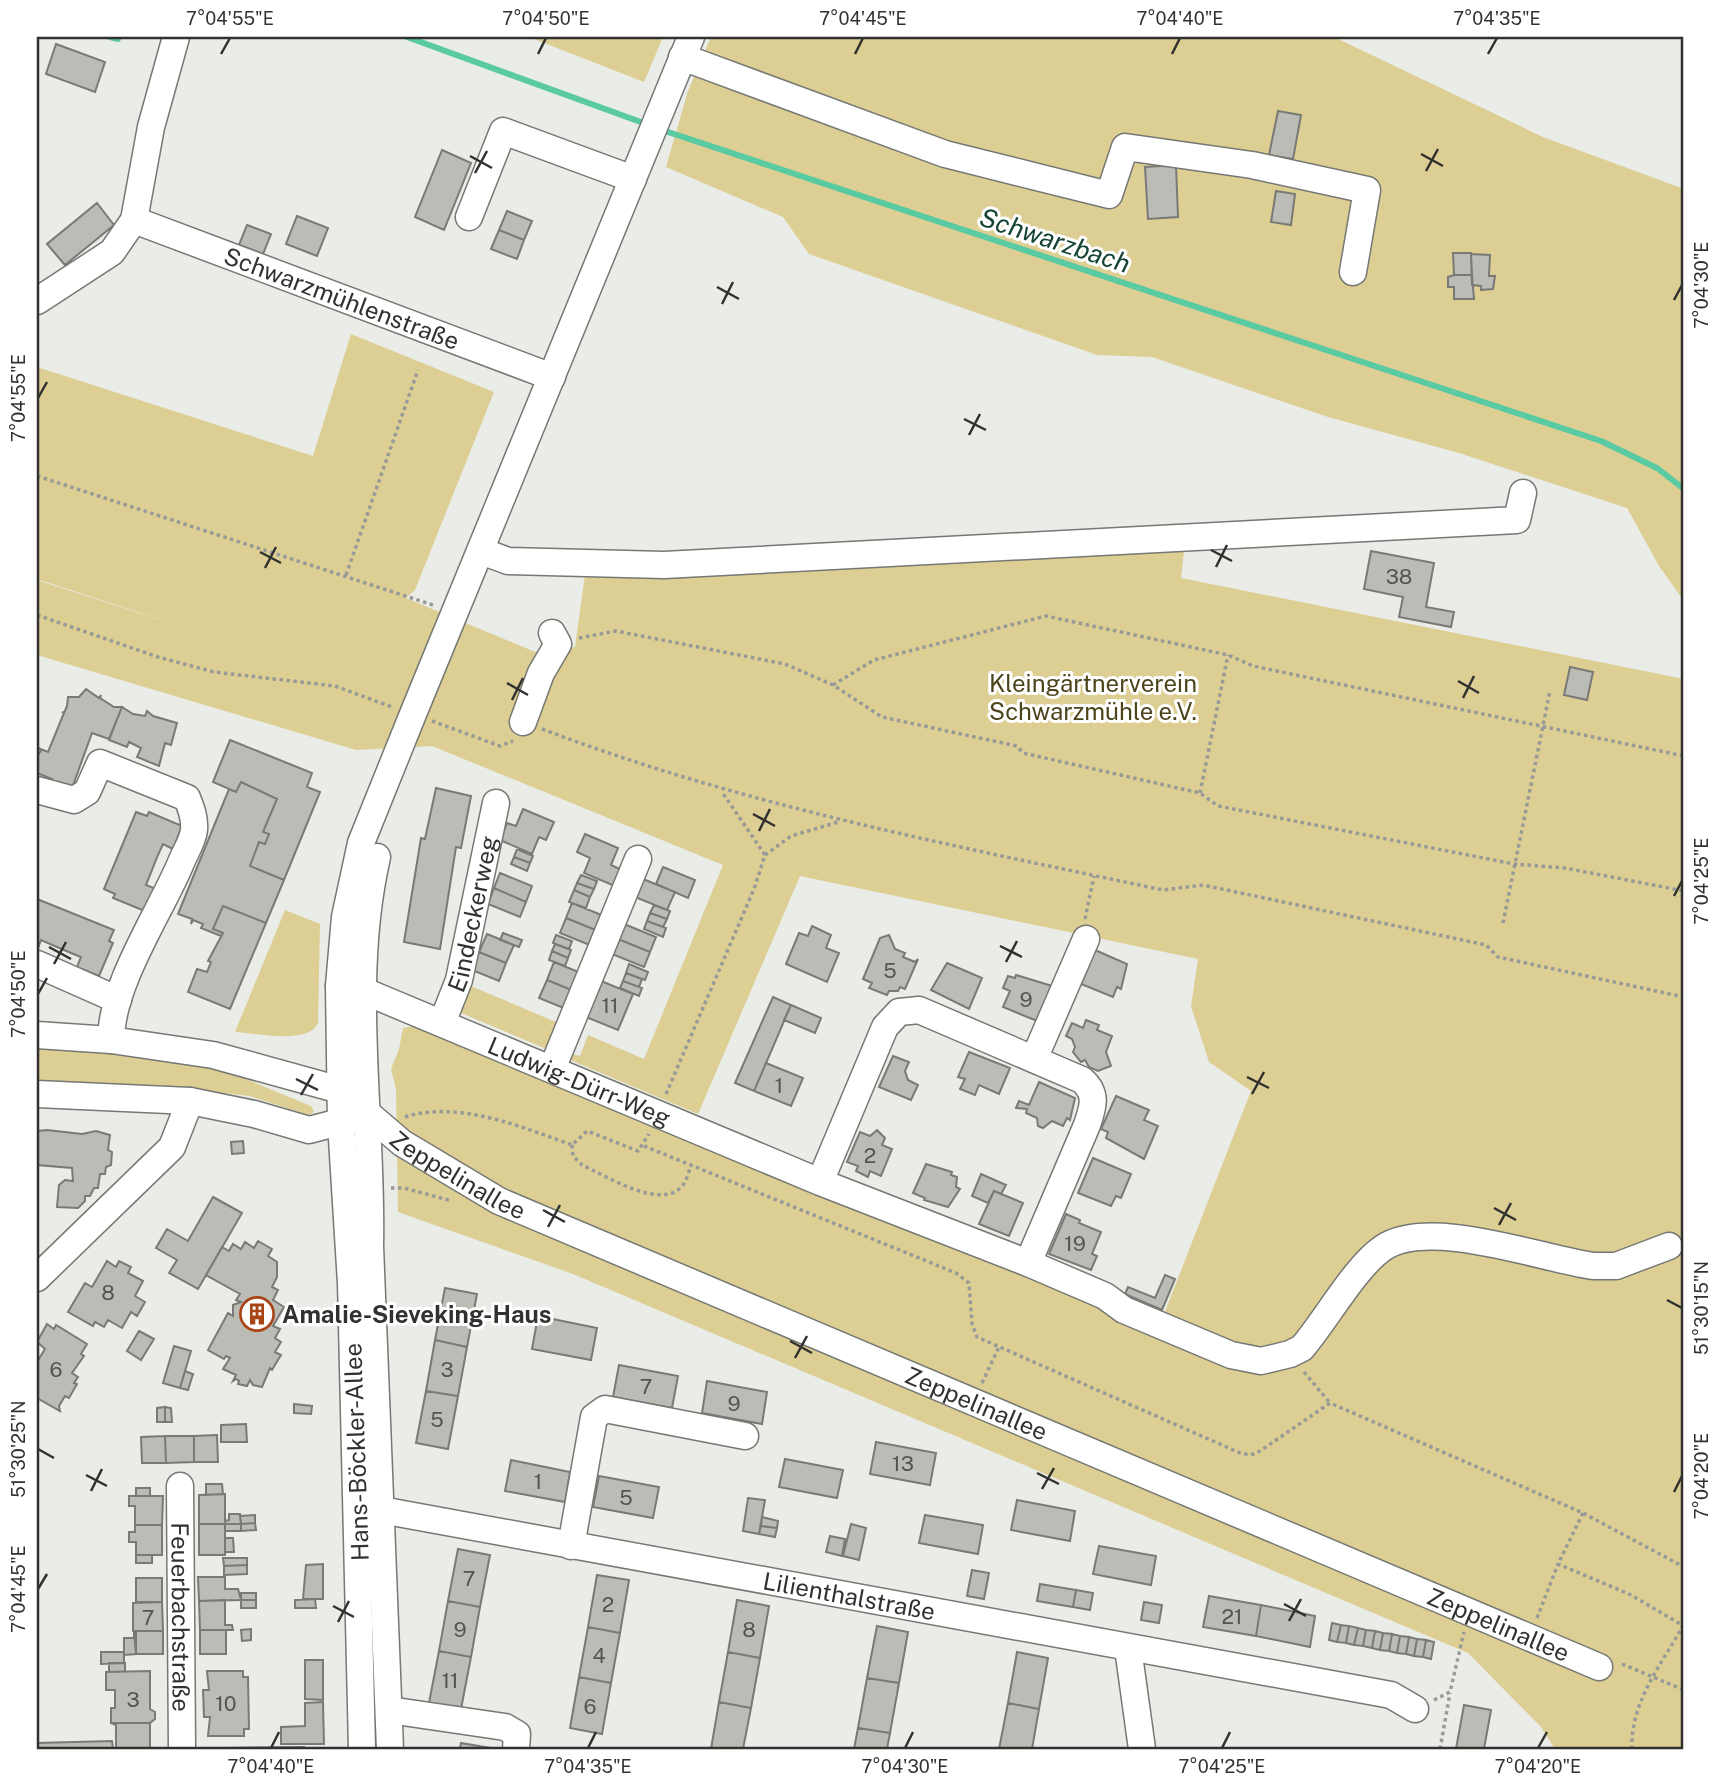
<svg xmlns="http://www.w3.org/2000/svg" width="1721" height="1786" font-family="'Public Sans',sans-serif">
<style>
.green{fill:#ddce94}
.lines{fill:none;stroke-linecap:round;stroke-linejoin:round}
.stream{stroke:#5acaa3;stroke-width:6}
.building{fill:#bbbcb6;stroke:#797a75;stroke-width:2}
.minor-casing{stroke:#757873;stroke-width:29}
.path{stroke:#989a97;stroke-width:3.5;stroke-dasharray:3.5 3.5;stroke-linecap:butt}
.minor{stroke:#fff;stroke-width:26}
.ticks{fill:none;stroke:#313230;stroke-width:2.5}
.labels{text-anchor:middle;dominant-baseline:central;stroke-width:6;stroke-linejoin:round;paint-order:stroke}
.number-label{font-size:21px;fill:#545452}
.street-label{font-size:24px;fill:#313230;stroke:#fff}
.park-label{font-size:24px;fill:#4e441c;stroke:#fff}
.poi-label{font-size:24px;font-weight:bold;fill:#313230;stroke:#fff;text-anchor:start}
.water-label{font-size:26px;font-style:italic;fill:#144434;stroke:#fff}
.neatline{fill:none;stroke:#313230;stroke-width:2.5}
.ticks-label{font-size:18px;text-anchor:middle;fill:#313230}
</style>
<rect width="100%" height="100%" fill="#e9ece7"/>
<path class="green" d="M529 37H663L644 82Z
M711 37H1334L1543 137 1684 189V601L1659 566 1627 508 1459 453 1328 417 1152 357 1097 355 809 254 783 217 666 167 688 91Z
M351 334 494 392 415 590 406 598 552 659 555 653 575 647 585 575 1185 543 1181 578 1684 679V1749H1555L1541 1727 1468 1653 573 1274 398 1212 396 1089 391 1069 399 1049 403 1028 421 1025 438 1029 1157 1332 1251 1091 1209 1062 1191 1006 1198 959 800 876 698 1114 568 1059 569 1053 580 1056 588 1035 644 1059 723 865 432 746 356 750 37 655V580L216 638 37 579V367L313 456Z
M285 910 320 924 318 1023C308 1045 256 1033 235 1032Z
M466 984 563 1025 551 1051 459 1012Z
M37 1044 174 1056 231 1073 311 1106 314 1112 309 1115 249 1096 160 1085 110 1095 37 1089Z"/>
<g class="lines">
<path class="stream" d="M110 37 118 39
M407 37 649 125
M659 129 1601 441 1657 468 1684 489"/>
</g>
<path class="building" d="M56 44 105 62 95 92 46 74Z
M1278 111 1301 115 1293 159 1269 155Z
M442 150 471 163 444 230 415 217Z
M1176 165 1178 217 1148 219 1145 167Z
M1276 191 1295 194 1291 225 1271 222Z
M97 203 114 225 65 265 47 244Z
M507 211 532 221 524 240 499 230Z
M297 216 328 228 317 256 286 244Z
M247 225 271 234 263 254 239 245Z
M499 230 524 240 517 259 491 249Z
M1453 253H1471L1472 275H1454Z
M1471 254 1490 255 1489 276H1495L1493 289 1481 290V286L1472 285Z
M1454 275H1472L1474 299H1454V287H1448V277Z
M1371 551 1434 563 1426 607 1454 612 1451 627 1399 617 1403 597 1364 589Z
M1570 667 1593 672 1587 700 1564 695Z
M86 689 99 698 101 695 100 698 114 707H122L109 739 92 733 72 788 50 783 52 779 37 773V757L41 750 38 748 48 752 64 713 62 712 64 713 67 706 68 697H79Z
M122 707 133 714 145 716 147 711 153 716 177 723 171 745 165 743 159 766 137 757 141 748 129 742 127 747 109 740Z
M230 740 312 773 307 787 320 792 284 880 250 866 259 842 265 844 269 834 263 832 277 799 241 782 236 792 213 782Z
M241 782 277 799 263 832 269 834 265 844 259 842 250 866 284 880 266 923 223 906 213 929 223 933 221 936 201 928 203 924 193 920 191 924 192 919 178 914 229 789 236 792Z
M436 788 471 796 461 848 456 847 440 949 404 942 421 838 425 839Z
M523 809 554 822 546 840 539 837 532 854 500 840 507 823 516 826Z
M136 812 147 816 149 812 182 826 173 849 163 844 158 855 146 885 156 889 147 912 113 898 115 894 104 889Z
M585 834 618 848 611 865 624 871 617 887 584 873 590 858 577 852Z
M517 849 533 856 530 863 514 857Z
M514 857 530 863 527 871 511 864Z
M663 867 695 880 688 898 656 884Z
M500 873 532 886 526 902 494 888Z
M581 875 597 881 594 889 577 883Z
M643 879 675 892 667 910 635 897Z
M577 883 594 889 590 897 574 890Z
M494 888 526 902 520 917 488 904Z
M574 890 590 897 586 908 569 902Z
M37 899 114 930 109 941 113 943 99 976 77 967 81 957 71 953 41 940 37 951Z
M572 903 604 916 598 931 566 918Z
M654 905 670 911 667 919 650 913Z
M223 906 266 923 230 1009 188 992 197 969 207 972 211 962 208 961 223 933 213 929Z
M650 913 667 919 663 927 647 921Z
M566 918 598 931 592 946 560 933Z
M647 921 666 928 663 937 644 929Z
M624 924 656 937 650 952 618 939Z
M812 926 831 935 826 948 839 953 827 982 786 964 799 933 808 936Z
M503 933 522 940 519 947 500 940Z
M487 934 514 945 506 963 479 952Z
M556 935 572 941 569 949 553 943Z
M889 935 895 949 905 953 903 957 915 962 918 959 905 989 900 987 898 991H889L887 995 869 988 872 983 863 979 880 938Z
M618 939 650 952 644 967 612 954Z
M555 944 571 950 568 958 552 951Z
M1095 950 1127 964 1121 989 1117 987 1113 997 1081 984Z
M552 951 568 958 565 966 549 960Z
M479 952 506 963 499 981 472 970Z
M554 962 581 973 574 991 547 980Z
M947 963 982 978 969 1009 931 990Z
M629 964 648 972 645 980 626 973Z
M626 973 642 979 639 987 623 981Z
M1016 975 1052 986 1037 1021 1003 1007 1010 991 1003 988 1008 976 1015 978Z
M547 980 574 991 566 1009 539 998Z
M601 981 633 994 618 1030 586 1017Z
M623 981 642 988 639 996 620 988Z
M773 997 791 1005 754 1091 735 1083Z
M791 1005 821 1018 815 1033 784 1020Z
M1086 1020 1099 1025 1097 1030 1112 1036 1106 1052 1111 1066 1098 1071 1089 1067 1085 1060 1081 1062 1073 1052 1075 1047 1072 1039 1066 1036 1072 1023 1083 1028Z
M969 1052 1010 1068 999 1094 979 1085 975 1095 960 1089 965 1079 958 1077Z
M893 1056 909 1062 905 1071 908 1080 918 1085 911 1100 879 1087Z
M766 1063 803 1078 791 1106 754 1091Z
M1039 1082 1075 1098 1070 1120 1067 1118 1063 1126 1052 1121 1043 1128 1038 1126 1037 1118 1026 1113 1027 1109 1016 1108 1019 1101 1029 1105Z
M1116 1096 1149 1110 1144 1120 1158 1126 1144 1159 1106 1138 1108 1132 1101 1129Z
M47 1130 82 1134 96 1131 110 1135 108 1150 112 1152 111 1165 106 1167 105 1174H100L98 1188H94L90 1196H85V1201L78 1208 57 1207 59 1185 65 1180 73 1181 72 1168 37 1165V1131Z
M877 1130 885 1138 882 1145 892 1149 881 1176 870 1171 868 1177 856 1171 858 1166 847 1162 860 1132 870 1136Z
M243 1141 244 1153 232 1154 231 1142Z
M1093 1158 1131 1174 1121 1198 1116 1196 1111 1206 1078 1193Z
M926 1164 952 1172 951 1175 957 1177 956 1187 960 1189 948 1207 924 1200 925 1198 913 1193Z
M981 1174 1006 1185 1001 1194 994 1191 988 1203 972 1196Z
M994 1191 1023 1203 1009 1236 979 1224Z
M213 1197 242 1213 198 1289 169 1273 177 1260 156 1248 167 1229 188 1241Z
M1066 1214 1080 1220 1079 1223 1101 1232 1092 1254 1097 1256 1091 1270 1049 1254Z
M258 1241 272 1249 268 1256 277 1262V1277L272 1287 278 1290 273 1300 284 1307 273 1326 280 1329 275 1338 281 1342 275 1352 281 1355 272 1370 270 1368 262 1387 253 1385 250 1380 247 1386 238 1384 239 1381 236 1379 233 1381 236 1375 223 1369 230 1358 226 1356 224 1359 208 1350 228 1313 233 1316V1305L241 1302 236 1300 240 1294 206 1275 222 1247 229 1251 233 1244 241 1249 245 1242 254 1248Z
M107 1261 116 1267 119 1261 131 1267 128 1273 143 1281 135 1296 145 1302 137 1316 131 1312 122 1328 108 1320 104 1327 95 1322 93 1326 68 1312 85 1283 92 1287Z
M1165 1275 1175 1279 1162 1310 1125 1294 1128 1287 1155 1298Z
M445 1288 477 1294 467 1347 435 1340Z
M538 1316 597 1328 591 1360 532 1349Z
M47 1324 54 1329 56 1325 87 1344 81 1354 84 1356 72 1373 78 1377 74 1383 77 1384 69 1398 65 1396 59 1406 60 1411 37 1398V1362L45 1349 37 1342Z
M139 1331 154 1339 141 1360 127 1351Z
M435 1340 467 1347 458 1396 426 1391Z
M174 1346 191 1351 180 1388 163 1383Z
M619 1365 678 1376 672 1408 613 1397Z
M185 1371 193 1374 188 1390 180 1388Z
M707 1381 767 1392 762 1424 702 1413Z
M426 1391 458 1396 448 1449 416 1443Z
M294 1404 312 1406 311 1414 294 1413Z
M165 1407V1422H157V1408Z
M165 1407 171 1408 172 1422H165Z
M246 1424 247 1442H221V1425Z
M217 1435 218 1462H194V1436Z
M165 1436 166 1463H142L141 1437Z
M165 1436H194V1462L166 1463Z
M876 1442 936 1453 930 1485 870 1474Z
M785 1459 843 1470 837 1498 779 1487Z
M511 1460 570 1472 565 1502 505 1491Z
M599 1476 659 1487 653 1518 593 1507Z
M206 1484H222L223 1494 206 1495Z
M136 1488H150V1496H136Z
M225 1494V1524H199V1495Z
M129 1496H163L162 1525H135V1506H129Z
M748 1498 765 1500 759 1534 743 1531Z
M1017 1500 1075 1511 1070 1541 1011 1530Z
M229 1514H240L241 1524H225V1521L229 1520Z
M255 1515V1523L241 1524 240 1516Z
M925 1515 983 1525 978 1554 919 1543Z
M762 1517 778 1521 777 1528 761 1526Z
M255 1523 256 1530 241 1531V1524Z
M199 1524H225V1555H199Z
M225 1524H241V1531H225Z
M851 1524 866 1528 859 1560 843 1556Z
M135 1525H162V1555H136V1542H129V1532H135Z
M761 1526 777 1528 775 1537 759 1534Z
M830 1536 845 1539 842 1556 826 1552Z
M225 1538H233L234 1552H225Z
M1099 1546 1156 1556 1151 1585 1093 1574Z
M458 1549 490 1555 480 1607 448 1601Z
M136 1555H152V1563H136Z
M223 1558H247V1565L224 1566Z
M323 1564V1599H303L306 1565Z
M247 1565V1574L224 1575V1566Z
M972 1570 989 1573 984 1599 967 1596Z
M597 1575 629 1580 620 1633 588 1627Z
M198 1577H225V1589H238L241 1600 199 1601Z
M136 1578H162V1602H136Z
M1040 1584 1076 1590 1073 1607 1037 1601Z
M1076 1590 1093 1593 1090 1610 1073 1607Z
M241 1593H256V1600H241Z
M1209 1596 1261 1605 1256 1636 1203 1627Z
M315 1599 316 1608H295V1600Z
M225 1600V1625H232L233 1630H200L199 1601Z
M241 1600H256V1608H241Z
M737 1600 769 1606 760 1658 728 1652Z
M448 1601 480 1607 471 1657 439 1651Z
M162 1602 163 1631H133V1603Z
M1144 1602 1162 1605 1159 1623 1141 1620Z
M1261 1605 1315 1616 1310 1647 1256 1636Z
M1332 1623 1341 1625 1337 1642 1329 1640Z
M1341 1625 1349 1626 1346 1643 1337 1642Z
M877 1626 908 1632 899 1683 867 1678Z
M1349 1626 1358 1628 1354 1645 1346 1643Z
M588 1627 620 1633 611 1683 579 1677Z
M1358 1628 1366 1630 1363 1646 1354 1645Z
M251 1629V1640L242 1641 241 1630Z
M200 1630H226V1654H200Z
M1366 1630 1375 1631 1372 1648 1363 1646Z
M134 1631 136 1654 124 1655V1638H134Z
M136 1631H163V1654H136Z
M1375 1631 1383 1633 1380 1650 1372 1648Z
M1383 1633 1392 1634 1389 1651 1380 1650Z
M1392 1634 1400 1636 1397 1653 1389 1651Z
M1400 1636 1409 1637 1406 1654 1397 1653Z
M1409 1637 1417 1639 1414 1656 1406 1654Z
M1417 1639 1426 1640 1423 1657 1414 1656Z
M1426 1640 1434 1642 1431 1659 1423 1657Z
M439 1651 471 1657 461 1709 429 1703Z
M101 1652H124V1663L101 1664Z
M728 1652 760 1658 751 1708 719 1702Z
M1017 1652 1048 1658 1039 1709 1008 1703Z
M305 1660H323V1700L305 1699Z
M109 1663H125V1672H109Z
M150 1671V1709L155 1712V1719L150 1723H111V1708H115V1690H106V1672Z
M207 1671H243V1677H248L249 1729H244V1736H208L210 1717H204L203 1690H209Z
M579 1677 611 1683 602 1734 570 1728Z
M867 1678 899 1683 890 1733 858 1728Z
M323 1702 324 1744H281V1727L305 1726V1703Z
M719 1702 751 1708 743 1749H711Z
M1008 1703 1039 1709 1032 1749H999Z
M1464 1705 1491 1710 1484 1749H1456Z
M111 1723H150V1749H116V1725Z
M858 1728 890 1733 887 1749H854Z
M112 1741 113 1749H37V1743Z
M461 1743 497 1749H460Z
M304 1747V1749H223V1748Z"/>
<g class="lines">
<g class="minor-casing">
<g id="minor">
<path d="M682 57 945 154 1109 195 1125 147 1252 165 1367 190 1353 272"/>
<path d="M469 217 503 131 633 179"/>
<path id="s1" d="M134 220 552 377"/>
<path d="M37 301 112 252 134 220 151 127 176 37"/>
<path d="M481 551 508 561 664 565 1517 520 1523 493"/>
<path d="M523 722 541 673 558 644 552 633"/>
<path d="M37 790 74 800 87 792 100 763 187 798C191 808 195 818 194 830 193 841 184 854 180 865 158 916 111 985 111 1040"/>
<path d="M377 857C348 983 373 1117 370 1246L390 1749"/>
<path d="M37 964 118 1000"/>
<path id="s2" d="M339 986 364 991 820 1182 1028 1263 1087 1125C1093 1107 1098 1094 1082 1080L919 1010 899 1012 885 1027 820 1182"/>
<path id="s3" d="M442 1023 459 980 496 803"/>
<path id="s4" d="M37 1035 111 1040 213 1055 340 1090 402 1143 499 1201 1599 1667"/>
<path d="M1034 1059 1086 939"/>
<path d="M552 1069 638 859"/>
<path d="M37 1094 190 1101 254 1114 309 1130 355 1118"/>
<path d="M1028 1263 1105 1296 1124 1310 1231 1355 1261 1361 1290 1354 1302 1348C1326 1320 1355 1267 1383 1248 1429 1217 1539 1258 1593 1266H1616L1669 1246"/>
<path d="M37 1278 172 1147 190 1101"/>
<path id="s5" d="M180 1486 182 1749"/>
<path id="s6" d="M358 1510H381L1391 1695 1415 1709"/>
<path d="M571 1546 594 1417 605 1409 745 1436"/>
<path d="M1128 1648 1142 1749"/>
<path d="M389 1710 505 1727 517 1734 516 1749"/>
<path d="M362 1749 351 1283 341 1123 339 986 345 917 361 843 413 714 691 37"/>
</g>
</g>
<path class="path" d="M37 476 433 605
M346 575 418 370
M37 615 158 657 214 672 335 686 392 707
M579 638 616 631 785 664 833 685 882 717 1017 746 1023 753 1200 793 1218 806 1514 864 1565 868 1684 891
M833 685 874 660 1046 616 1228 655 1253 666 1684 756
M432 721 500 746 513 741
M542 729C745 806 951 845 1163 890L1203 885 1486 945 1498 957 1684 997
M1200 793 1228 655
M765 855 791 836 838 822
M1085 919 1094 876
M1503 923 1550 691
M666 1094 754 889 765 855 722 792
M405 1117C458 1100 522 1127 572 1145L587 1131 638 1151 649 1134
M572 1145 573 1156 582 1165C607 1176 662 1212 683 1185 687 1179 689 1171 691 1165
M644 1146 956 1273 969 1283 972 1324 977 1337 1240 1453 1251 1455 1260 1451 1330 1403 1583 1513 1684 1567
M391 1188H404L452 1201
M1304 1372 1330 1403
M982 1383 999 1347
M1583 1513 1558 1564 1629 1594 1684 1626
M1537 1618 1558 1564
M1622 1664 1684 1690
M1434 1700 1450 1692 1464 1632
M1440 1749 1450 1693
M1632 1749C1630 1702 1662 1664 1684 1624"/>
<use href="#minor" class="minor"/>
</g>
<path class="ticks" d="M221 54 230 38M538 54 546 38M855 54 863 38M1172 54 1180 38M1488 54 1497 38M1421 154 1443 166M470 156 492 168M1426 171 1438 149M475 173 487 151M717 287 739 299M1674 300 1682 285M722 304 733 282M38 398 47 382M964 419 986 430M969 435 980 414M1211 550 1232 561M260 552 281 563M1216 567 1227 545M265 568 276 547M1458 681 1479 693M507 683 528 695M1463 698 1474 676M512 700 523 678M753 814 775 826M759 831 770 809M1674 896 1682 881M1000 946 1022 957M49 947 71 959M1006 962 1017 941M54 964 66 942M38 994 47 978M1247 1077 1269 1088M296 1079 318 1090M1252 1094 1264 1072M301 1095 313 1074M1494 1208 1516 1220M543 1210 565 1222M1499 1225 1511 1203M548 1227 560 1205M1667 1300 1682 1308M790 1341 812 1353M795 1358 807 1336M38 1449 54 1458M1037 1473 1059 1484M86 1475 107 1486M1042 1489 1054 1468M91 1491 102 1469M1674 1492 1682 1476M38 1589 47 1574M1284 1604 1306 1616M333 1606 354 1617M1289 1621 1301 1599M338 1622 349 1601M271 1748 279 1732M588 1748 596 1732M905 1748 913 1732M1222 1748 1230 1732M1538 1748 1547 1732"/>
<defs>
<g id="building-ring" transform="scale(1.75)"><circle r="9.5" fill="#fff" stroke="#a94416" stroke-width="1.5"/><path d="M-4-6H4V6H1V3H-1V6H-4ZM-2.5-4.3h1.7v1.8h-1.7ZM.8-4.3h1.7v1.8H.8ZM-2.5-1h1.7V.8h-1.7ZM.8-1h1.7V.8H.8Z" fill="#a94416"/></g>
</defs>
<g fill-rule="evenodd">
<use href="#building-ring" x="257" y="1314"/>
</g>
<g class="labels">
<g class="number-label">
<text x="1399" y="576">38</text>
<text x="890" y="970">5</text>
<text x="1026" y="999">9</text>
<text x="610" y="1005">11</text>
<text x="779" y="1085">1</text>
<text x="870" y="1155">2</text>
<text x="1075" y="1243">19</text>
<text x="108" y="1292">8</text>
<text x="56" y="1369">6</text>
<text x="447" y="1369">3</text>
<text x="646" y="1386">7</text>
<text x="734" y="1403">9</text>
<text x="437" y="1419">5</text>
<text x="903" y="1463">13</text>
<text x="538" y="1481">1</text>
<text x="626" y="1497">5</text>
<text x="469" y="1578">7</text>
<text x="608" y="1604">2</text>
<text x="1232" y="1616">21</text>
<text x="148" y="1617">7</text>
<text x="460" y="1629">9</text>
<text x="749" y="1629">8</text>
<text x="599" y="1655">4</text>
<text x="450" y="1680">11</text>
<text x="133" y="1699">3</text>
<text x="226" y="1703">10</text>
<text x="590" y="1706">6</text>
</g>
<g class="street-label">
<text stroke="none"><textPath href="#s1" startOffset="222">Schwarzmühlenstraße</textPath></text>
<text stroke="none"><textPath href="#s3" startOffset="114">Eindeckerweg</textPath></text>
<text stroke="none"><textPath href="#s2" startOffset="259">Ludwig-Dürr-Weg</textPath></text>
<text stroke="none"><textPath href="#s4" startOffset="455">Zeppelinallee</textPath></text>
<text stroke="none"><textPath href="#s4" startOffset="1022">Zeppelinallee</textPath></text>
<text transform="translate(356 1452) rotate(-92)">Hans-Böckler-Allee</text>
<text stroke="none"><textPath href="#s6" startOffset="499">Lilienthalstraße</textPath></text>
<text stroke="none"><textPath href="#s5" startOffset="131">Feuerbachstraße</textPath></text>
<text stroke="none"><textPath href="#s4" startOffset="1589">Zeppelinallee</textPath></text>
</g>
<g class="park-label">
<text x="1093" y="683">Kleingärtnerverein<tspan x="1093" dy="28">Schwarzmühle e.V.</tspan></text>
</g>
<g class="poi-label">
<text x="282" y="1314">Amalie-Sieveking-Haus</text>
</g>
<g class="water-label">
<text transform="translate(1055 240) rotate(18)">Schwarzbach</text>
</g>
</g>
<rect width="1721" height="1786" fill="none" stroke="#ffffff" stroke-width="77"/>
<rect x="38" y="38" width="1644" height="1710" class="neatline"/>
<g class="ticks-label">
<text x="230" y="25">7°04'55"E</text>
<text x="546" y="25">7°04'50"E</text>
<text x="863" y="25">7°04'45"E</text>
<text x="1180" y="25">7°04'40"E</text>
<text x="1497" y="25">7°04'35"E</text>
<text transform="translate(1702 285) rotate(-90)" y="6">7°04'30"E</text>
<text transform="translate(19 398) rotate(-90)" y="6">7°04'55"E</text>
<text transform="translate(1702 881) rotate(-90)" y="6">7°04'25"E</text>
<text transform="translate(19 994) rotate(-90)" y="6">7°04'50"E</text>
<text transform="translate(1702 1308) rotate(-90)" y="6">51°30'15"N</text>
<text transform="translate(19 1449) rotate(-90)" y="6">51°30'25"N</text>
<text transform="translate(1702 1476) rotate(-90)" y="6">7°04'20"E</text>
<text transform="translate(19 1589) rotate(-90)" y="6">7°04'45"E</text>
<text x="271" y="1773">7°04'40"E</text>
<text x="588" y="1773">7°04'35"E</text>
<text x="905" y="1773">7°04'30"E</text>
<text x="1222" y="1773">7°04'25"E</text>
<text x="1538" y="1773">7°04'20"E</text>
</g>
</svg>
